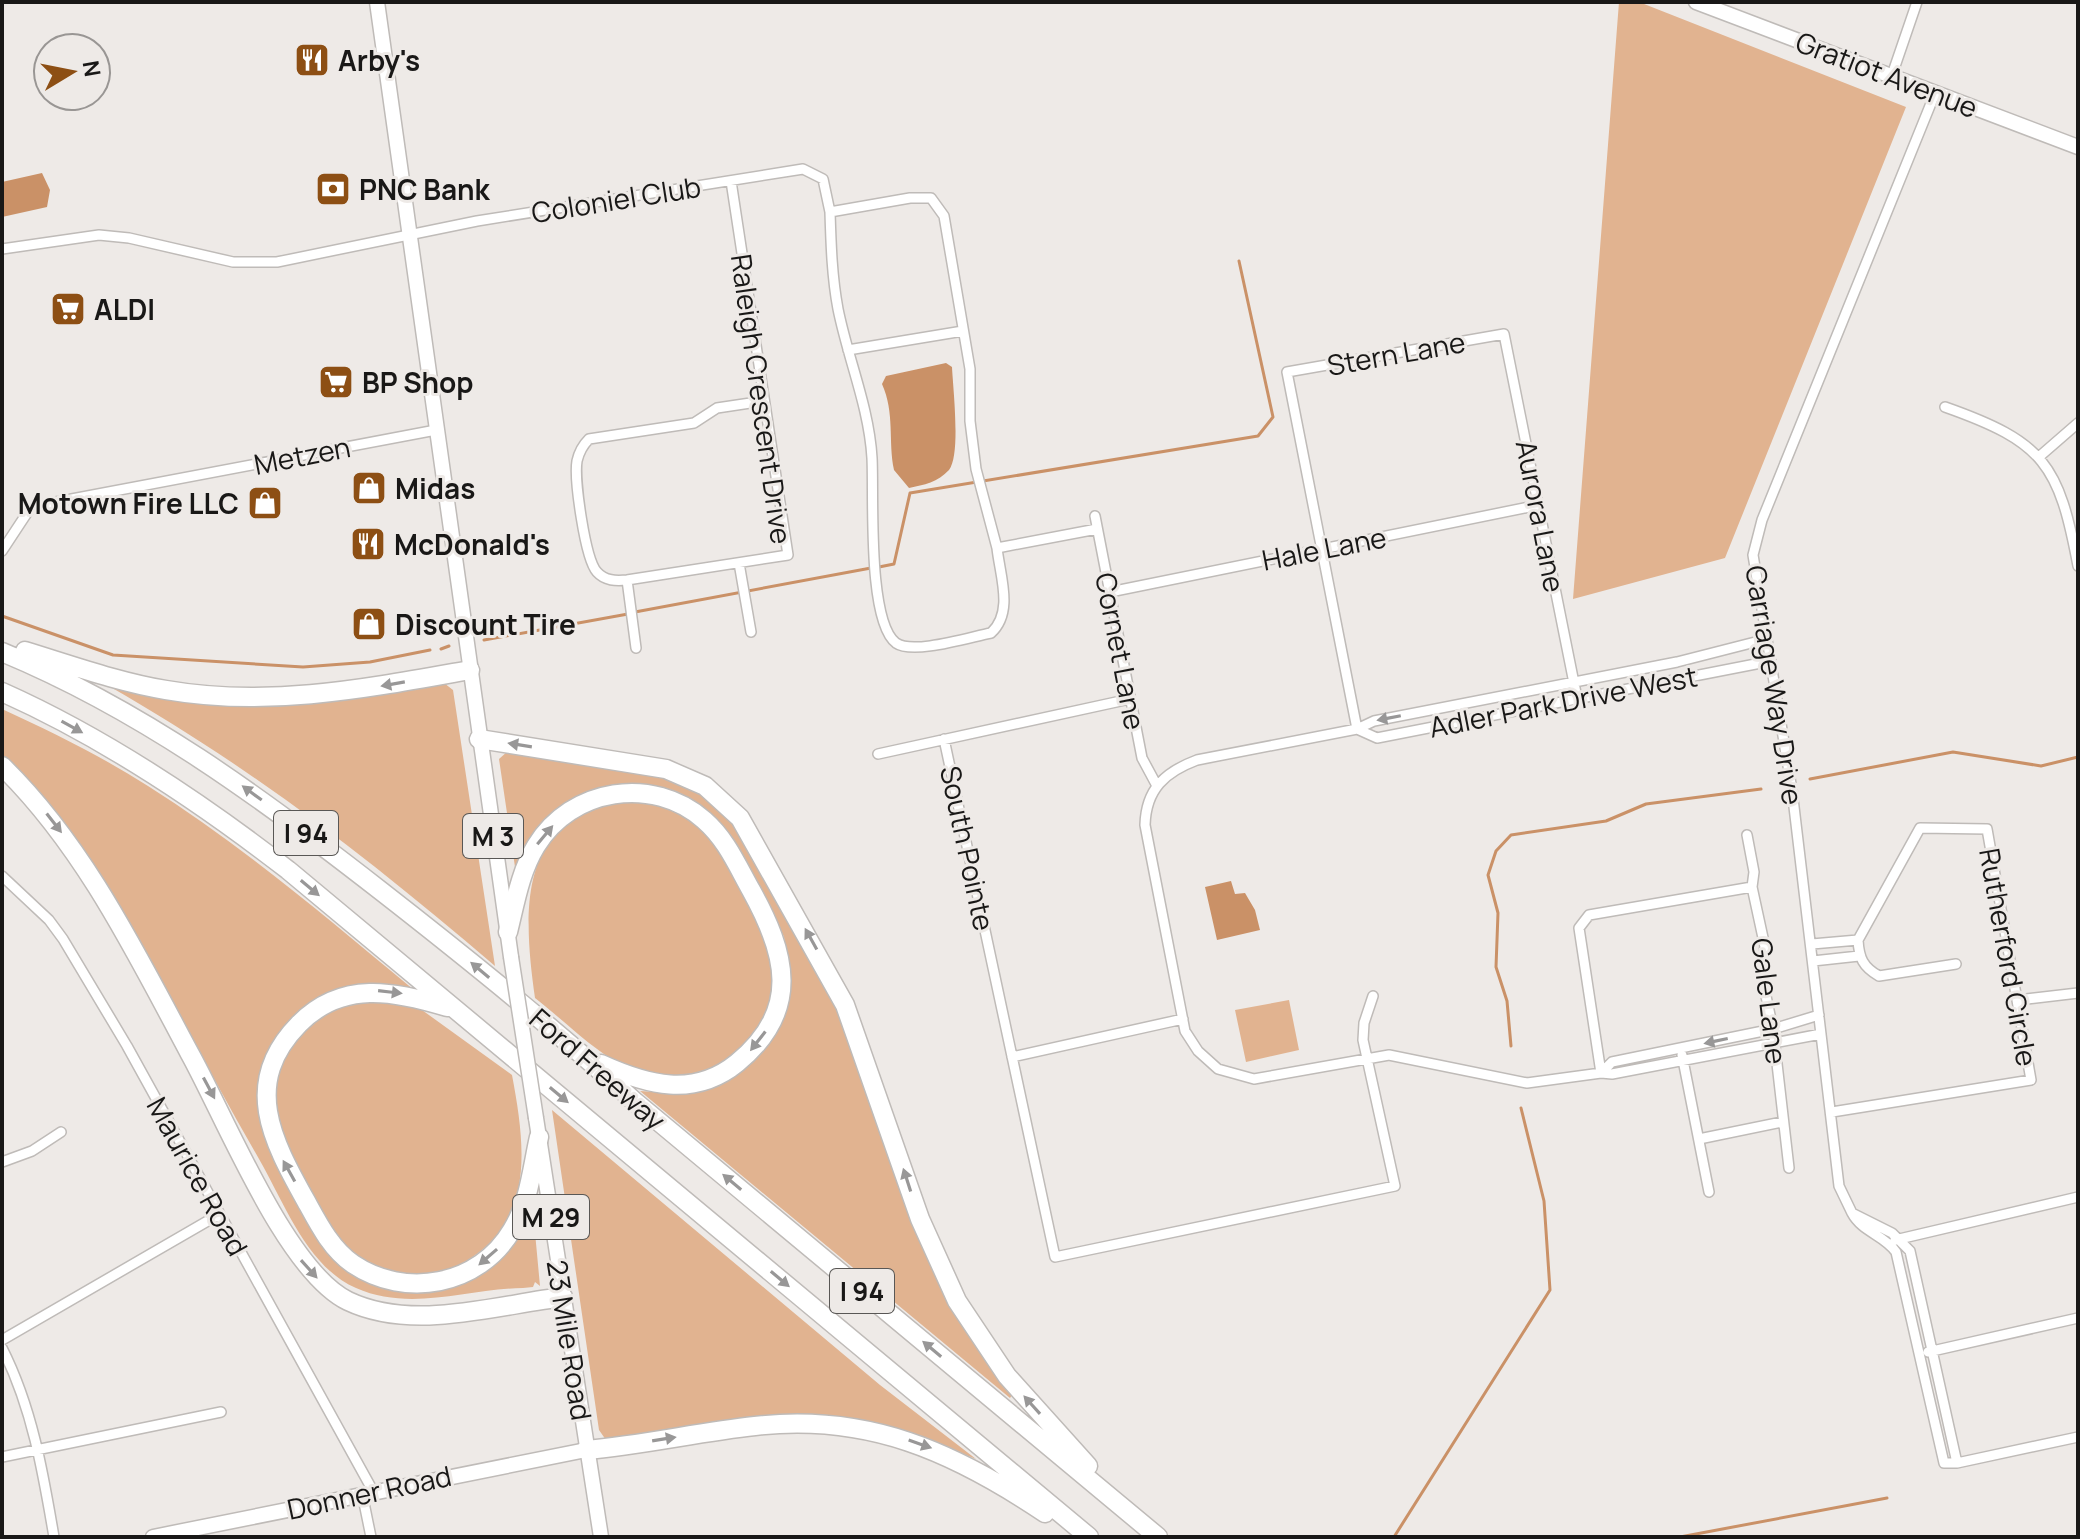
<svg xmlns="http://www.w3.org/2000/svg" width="2080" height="1539" font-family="Manrope,sans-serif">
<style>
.green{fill:#e1b390}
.water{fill:#ca9167}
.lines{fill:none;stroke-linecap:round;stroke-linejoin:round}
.stream{stroke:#ca9167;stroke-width:3}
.street-casing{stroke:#bfbbb8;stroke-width:12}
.secondary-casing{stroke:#bfbbb8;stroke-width:17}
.primary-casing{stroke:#bfbbb8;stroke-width:17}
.highway-casing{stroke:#bfbbb8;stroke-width:21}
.street{stroke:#fff;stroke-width:9}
.secondary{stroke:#fff;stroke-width:14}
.primary{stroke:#fff;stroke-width:14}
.highway{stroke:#fff;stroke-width:18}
.primary-bridge-casing{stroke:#bfbbb8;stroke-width:17;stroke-linecap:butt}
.primary-bridge{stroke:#fff;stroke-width:14}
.oneway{fill:#989797}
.labels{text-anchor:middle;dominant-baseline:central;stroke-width:6;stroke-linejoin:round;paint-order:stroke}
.shield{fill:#eeeae7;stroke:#595755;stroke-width:2}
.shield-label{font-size:26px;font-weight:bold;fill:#191817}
.poi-label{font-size:28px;font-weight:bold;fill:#191817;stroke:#eeeae7;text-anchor:start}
.street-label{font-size:28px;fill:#191817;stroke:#eeeae7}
</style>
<rect width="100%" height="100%" fill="#eeeae7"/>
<path class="green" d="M1619 2H1639L1906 107 1725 558 1573 599Z
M444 683 453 690 495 966C370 859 251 767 107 685L163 695Z
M2 709C52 732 101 756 148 786 243 846 328 919 414 990L314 1006 262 1091 337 1257 443 1286 533 1211 540 1286 535 1282 533 1287 523 1288C468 1289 410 1312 356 1288 307 1267 284 1202 259 1159 207 1069 159 974 104 885 75 839 40 795 2 757Z
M508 751 681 781 728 813 828 985 910 1213 1012 1395 1010 1398 640 1091 669 1093 749 1063 767 1044 790 979 784 937 771 909 687 799 569 801 536 831 515 867 499 759Z
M635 801C654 803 676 808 692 820 730 850 779 943 773 992 764 1060 680 1096 621 1065 591 1048 562 1019 535 998 522 907 518 809 635 801Z
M1289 1000 1299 1050 1246 1062 1235 1010Z
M357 1001H396L422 1010 512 1075C527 1154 535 1231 451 1269 428 1280 391 1277 369 1264 339 1247 325 1219 309 1190 299 1172 282 1151 277 1131 262 1067 298 1020 357 1001Z
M552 1110 880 1385 976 1459 914 1435 859 1421 606 1440 599 1430Z"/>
<path class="water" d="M42 173 50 190 47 207 2 217V182Z
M946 363 952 367C953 388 961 455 949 470 938 482 924 485 909 488L894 470C888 441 895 413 882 384L886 376Z
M1231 881 1235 894 1245 893 1255 910 1260 930 1217 940 1205 887Z"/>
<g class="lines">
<path class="stream" d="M879 567 894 564 910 493 1258 436 1273 417 1239 261
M635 612 871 568
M2 616 113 655 303 667 370 662 430 650
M484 640 628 614
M441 649 449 646
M1810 779 1953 752 2041 766 2078 757
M1511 1046 1507 1001 1496 967 1498 913 1488 875 1496 851 1511 835 1606 821 1646 804 1761 789
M1394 1537 1550 1290 1544 1201 1521 1108
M1680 1537 1887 1498"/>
<g class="street-casing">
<path id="street" d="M1892 75 1917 2
M731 181 788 555 627 580C616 581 605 581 597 572 585 559 574 479 577 461 579 452 583 445 589 439L694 423 717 408 764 401
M830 212C831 245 832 277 838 309 848 359 869 407 872 458 874 494 867 621 896 643 913 655 970 637 991 633 1014 612 1000 576 997 548
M2 249 99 235 129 238 233 262H277L477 221 803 169 823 179 830 212 910 198H931L944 216 970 369V421L976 469 997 548 1097 529
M848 350 963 331
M1945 407C2044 442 2059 464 2078 566
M2040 456 2078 423
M1095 516 1142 758 1156 784
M2 551 29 510 40 505 436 430
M739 563 751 632
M627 580 636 648
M1110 592 1539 505
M1767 639 1677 662 1374 721 1357 729 1377 738 1771 661
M1577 698 1504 334 1287 372 1357 729 1197 760C1165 772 1146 789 1145 825L1185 1031 1198 1051 1218 1069 1254 1079 1389 1055 1527 1083 1601 1073 1579 928 1589 915 1752 887
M944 739 1055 1257 1395 1186 1363 1040 1364 1023 1373 996
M878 754 1130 699
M1747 835 1754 872 1752 887 1765 947 1760 968 1773 1029 1789 1168
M2 876 49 920 63 939 127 1046 373 1491
M1812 944 1858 940
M1813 961 1859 956
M2018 1000 2078 993
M1819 1015 1773 1029 1612 1062 1601 1073 1612 1074 1821 1034
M1682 1055 1709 1192
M1012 1057 1183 1019
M1832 1112 2031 1080 1987 829 1920 828 1858 940C1859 958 1863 967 1879 976L1956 964
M1699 1139 1782 1122
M2 1162 32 1151 61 1132
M1852 1213 1839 1186 1792 790 1753 555 1762 520 1936 91
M1852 1213 1892 1233 1910 1251 1957 1463H1944L1896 1252C1884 1235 1862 1232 1852 1213Z
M1895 1240 2078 1197
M2 1340 218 1215
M2 1348C32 1407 43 1472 54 1537
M1928 1352 2078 1318
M2 1457 221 1412
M1957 1463 2078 1437
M362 1493 371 1537"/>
</g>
<g class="secondary-casing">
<path id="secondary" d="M1696 2 2078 147
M153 1537 586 1450"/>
</g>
<g class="primary-casing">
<path id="primary" d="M377 2 511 957
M536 1118 601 1537"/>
</g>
<g class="highway-casing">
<path id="highway" d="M25 651C71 665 118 682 166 690 269 708 369 688 470 670
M2 652C142 710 262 798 381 891 467 958 553 1027 634 1101L1158 1537
M2 692C105 738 199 801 288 870L1089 1537
M479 739 666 769 705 786 740 818 845 1005 920 1219 957 1301 1007 1376 1088 1466
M2 766C84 846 136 953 190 1054 225 1117 286 1271 348 1301 413 1332 496 1305 563 1297
M508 932C515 904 520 872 536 846 571 788 653 775 704 820 726 839 737 865 751 890 786 953 802 1010 737 1063 694 1098 647 1085 601 1064
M447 1007C395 991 342 980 299 1024 241 1083 272 1140 306 1201 318 1223 331 1249 353 1264 405 1299 479 1286 512 1230 529 1203 532 1168 539 1137
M586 1450C643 1445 699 1432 755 1426 868 1413 954 1452 1045 1513"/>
</g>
<use href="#street" class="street"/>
<use href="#secondary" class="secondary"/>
<use href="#primary" class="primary"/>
<use href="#highway" class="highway"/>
<g class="primary-bridge-casing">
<path id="primary-bridge" d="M511 957 536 1118"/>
</g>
<use href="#primary-bridge" class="primary-bridge"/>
</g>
<defs><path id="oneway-solid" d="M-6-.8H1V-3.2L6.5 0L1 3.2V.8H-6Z" transform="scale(2)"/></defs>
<g class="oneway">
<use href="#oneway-solid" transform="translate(393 684) rotate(170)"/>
<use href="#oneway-solid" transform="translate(1389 718) rotate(169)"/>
<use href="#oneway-solid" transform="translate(72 727) rotate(29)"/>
<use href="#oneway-solid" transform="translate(520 745) rotate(-171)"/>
<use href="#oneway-solid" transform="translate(252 793) rotate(-144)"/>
<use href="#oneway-solid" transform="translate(54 823) rotate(52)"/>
<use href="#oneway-solid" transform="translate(545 835) rotate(-50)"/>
<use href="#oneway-solid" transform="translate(310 888) rotate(40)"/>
<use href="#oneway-solid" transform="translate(811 939) rotate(-119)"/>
<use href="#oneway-solid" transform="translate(480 970) rotate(-140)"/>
<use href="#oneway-solid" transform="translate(390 992) rotate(7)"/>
<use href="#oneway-solid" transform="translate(758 1041) rotate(128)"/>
<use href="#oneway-solid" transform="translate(1716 1041) rotate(168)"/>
<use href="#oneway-solid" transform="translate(209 1088) rotate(62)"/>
<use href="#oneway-solid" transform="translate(559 1095) rotate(40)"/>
<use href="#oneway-solid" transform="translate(289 1171) rotate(-119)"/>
<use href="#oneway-solid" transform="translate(907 1180) rotate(-108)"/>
<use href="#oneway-solid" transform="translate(732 1182) rotate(-140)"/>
<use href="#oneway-solid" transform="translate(488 1257) rotate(139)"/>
<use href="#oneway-solid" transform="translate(309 1269) rotate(48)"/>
<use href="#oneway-solid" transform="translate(780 1279) rotate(40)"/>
<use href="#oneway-solid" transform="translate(932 1349) rotate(-140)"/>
<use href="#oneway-solid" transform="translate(1032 1405) rotate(-132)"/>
<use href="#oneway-solid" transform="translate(664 1439) rotate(-9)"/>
<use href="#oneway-solid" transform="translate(920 1444) rotate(19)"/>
</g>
<defs>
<g id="restaurant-square" transform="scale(1.8)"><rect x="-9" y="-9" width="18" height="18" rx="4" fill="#8d4f14" stroke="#eeeae7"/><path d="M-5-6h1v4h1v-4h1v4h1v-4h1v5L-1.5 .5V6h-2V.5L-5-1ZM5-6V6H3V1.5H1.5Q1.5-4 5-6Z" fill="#fff"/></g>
<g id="bank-square" transform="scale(1.8)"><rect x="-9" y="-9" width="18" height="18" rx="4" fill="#8d4f14" stroke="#eeeae7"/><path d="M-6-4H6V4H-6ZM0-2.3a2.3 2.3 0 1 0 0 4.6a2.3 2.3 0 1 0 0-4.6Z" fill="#fff"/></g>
<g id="supermarket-square" transform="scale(1.8)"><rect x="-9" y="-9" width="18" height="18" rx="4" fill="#8d4f14" stroke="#eeeae7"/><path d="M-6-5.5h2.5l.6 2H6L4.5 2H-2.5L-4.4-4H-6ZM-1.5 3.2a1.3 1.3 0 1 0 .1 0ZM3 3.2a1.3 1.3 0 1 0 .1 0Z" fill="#fff"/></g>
<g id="shop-square" transform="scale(1.8)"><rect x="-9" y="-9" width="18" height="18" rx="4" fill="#8d4f14" stroke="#eeeae7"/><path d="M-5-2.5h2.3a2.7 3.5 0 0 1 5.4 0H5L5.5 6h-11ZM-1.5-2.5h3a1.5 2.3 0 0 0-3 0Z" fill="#fff"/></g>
</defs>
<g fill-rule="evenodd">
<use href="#restaurant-square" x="312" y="60"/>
<use href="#bank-square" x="333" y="189"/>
<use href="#supermarket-square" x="68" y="309"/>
<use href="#supermarket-square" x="336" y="382"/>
<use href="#shop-square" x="369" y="488"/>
<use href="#shop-square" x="265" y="503"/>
<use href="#restaurant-square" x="368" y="544"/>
<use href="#shop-square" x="369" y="624"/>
</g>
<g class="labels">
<g class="shield">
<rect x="274" y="811" width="64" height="44" rx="6"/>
<rect x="463" y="814" width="60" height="44" rx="6"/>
<rect x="513" y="1195" width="76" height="44" rx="6"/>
<rect x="830" y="1269" width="64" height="44" rx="6"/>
</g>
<g class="shield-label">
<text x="306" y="833">I 94</text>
<text x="493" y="836">M 3</text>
<text x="551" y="1217">M 29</text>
<text x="862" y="1291">I 94</text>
</g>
<g class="poi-label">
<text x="338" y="60">Arby's</text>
<text x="359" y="189">PNC Bank</text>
<text x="94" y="309">ALDI</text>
<text x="362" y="382">BP Shop</text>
<text x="395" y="488">Midas</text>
<text x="239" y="503" text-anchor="end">Motown Fire LLC</text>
<text x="394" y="544">McDonald's</text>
<text x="395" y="624">Discount Tire</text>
</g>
<g class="street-label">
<text transform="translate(1887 74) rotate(21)">Gratiot Avenue</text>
<text transform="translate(616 199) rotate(-9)">Coloniel Club</text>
<text transform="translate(1396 353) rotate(-10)">Stern Lane</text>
<text transform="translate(762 399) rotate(82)">Raleigh Crescent Drive</text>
<text transform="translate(302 455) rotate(-11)">Metzen</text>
<text transform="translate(1541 516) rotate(79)">Aurora Lane</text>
<text transform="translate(1324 548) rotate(-11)">Hale Lane</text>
<text transform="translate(1121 651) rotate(79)">Cornet Lane</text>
<text transform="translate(1775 685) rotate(81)">Carriage Way Drive</text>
<text transform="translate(1563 701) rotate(-11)">Adler Park Drive West</text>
<text transform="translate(968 848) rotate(78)">South Pointe</text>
<text transform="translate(2009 957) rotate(80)">Rutherford Circle</text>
<text transform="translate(1770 1001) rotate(83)">Gale Lane</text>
<text transform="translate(598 1069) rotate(41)">Ford Freeway</text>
<text transform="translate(198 1176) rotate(61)">Maurice Road</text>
<text transform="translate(570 1340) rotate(81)">23 Mile Road</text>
<text transform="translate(369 1492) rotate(-12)">Donner Road</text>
</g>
</g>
<rect width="2080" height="1539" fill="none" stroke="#191817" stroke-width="8"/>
<g transform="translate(72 72) rotate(80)"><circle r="38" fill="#eeeae7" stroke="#999694" stroke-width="2"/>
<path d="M0-6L14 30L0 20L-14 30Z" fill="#8d4f14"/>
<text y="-12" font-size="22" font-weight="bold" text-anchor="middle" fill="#191817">N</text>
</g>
</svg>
